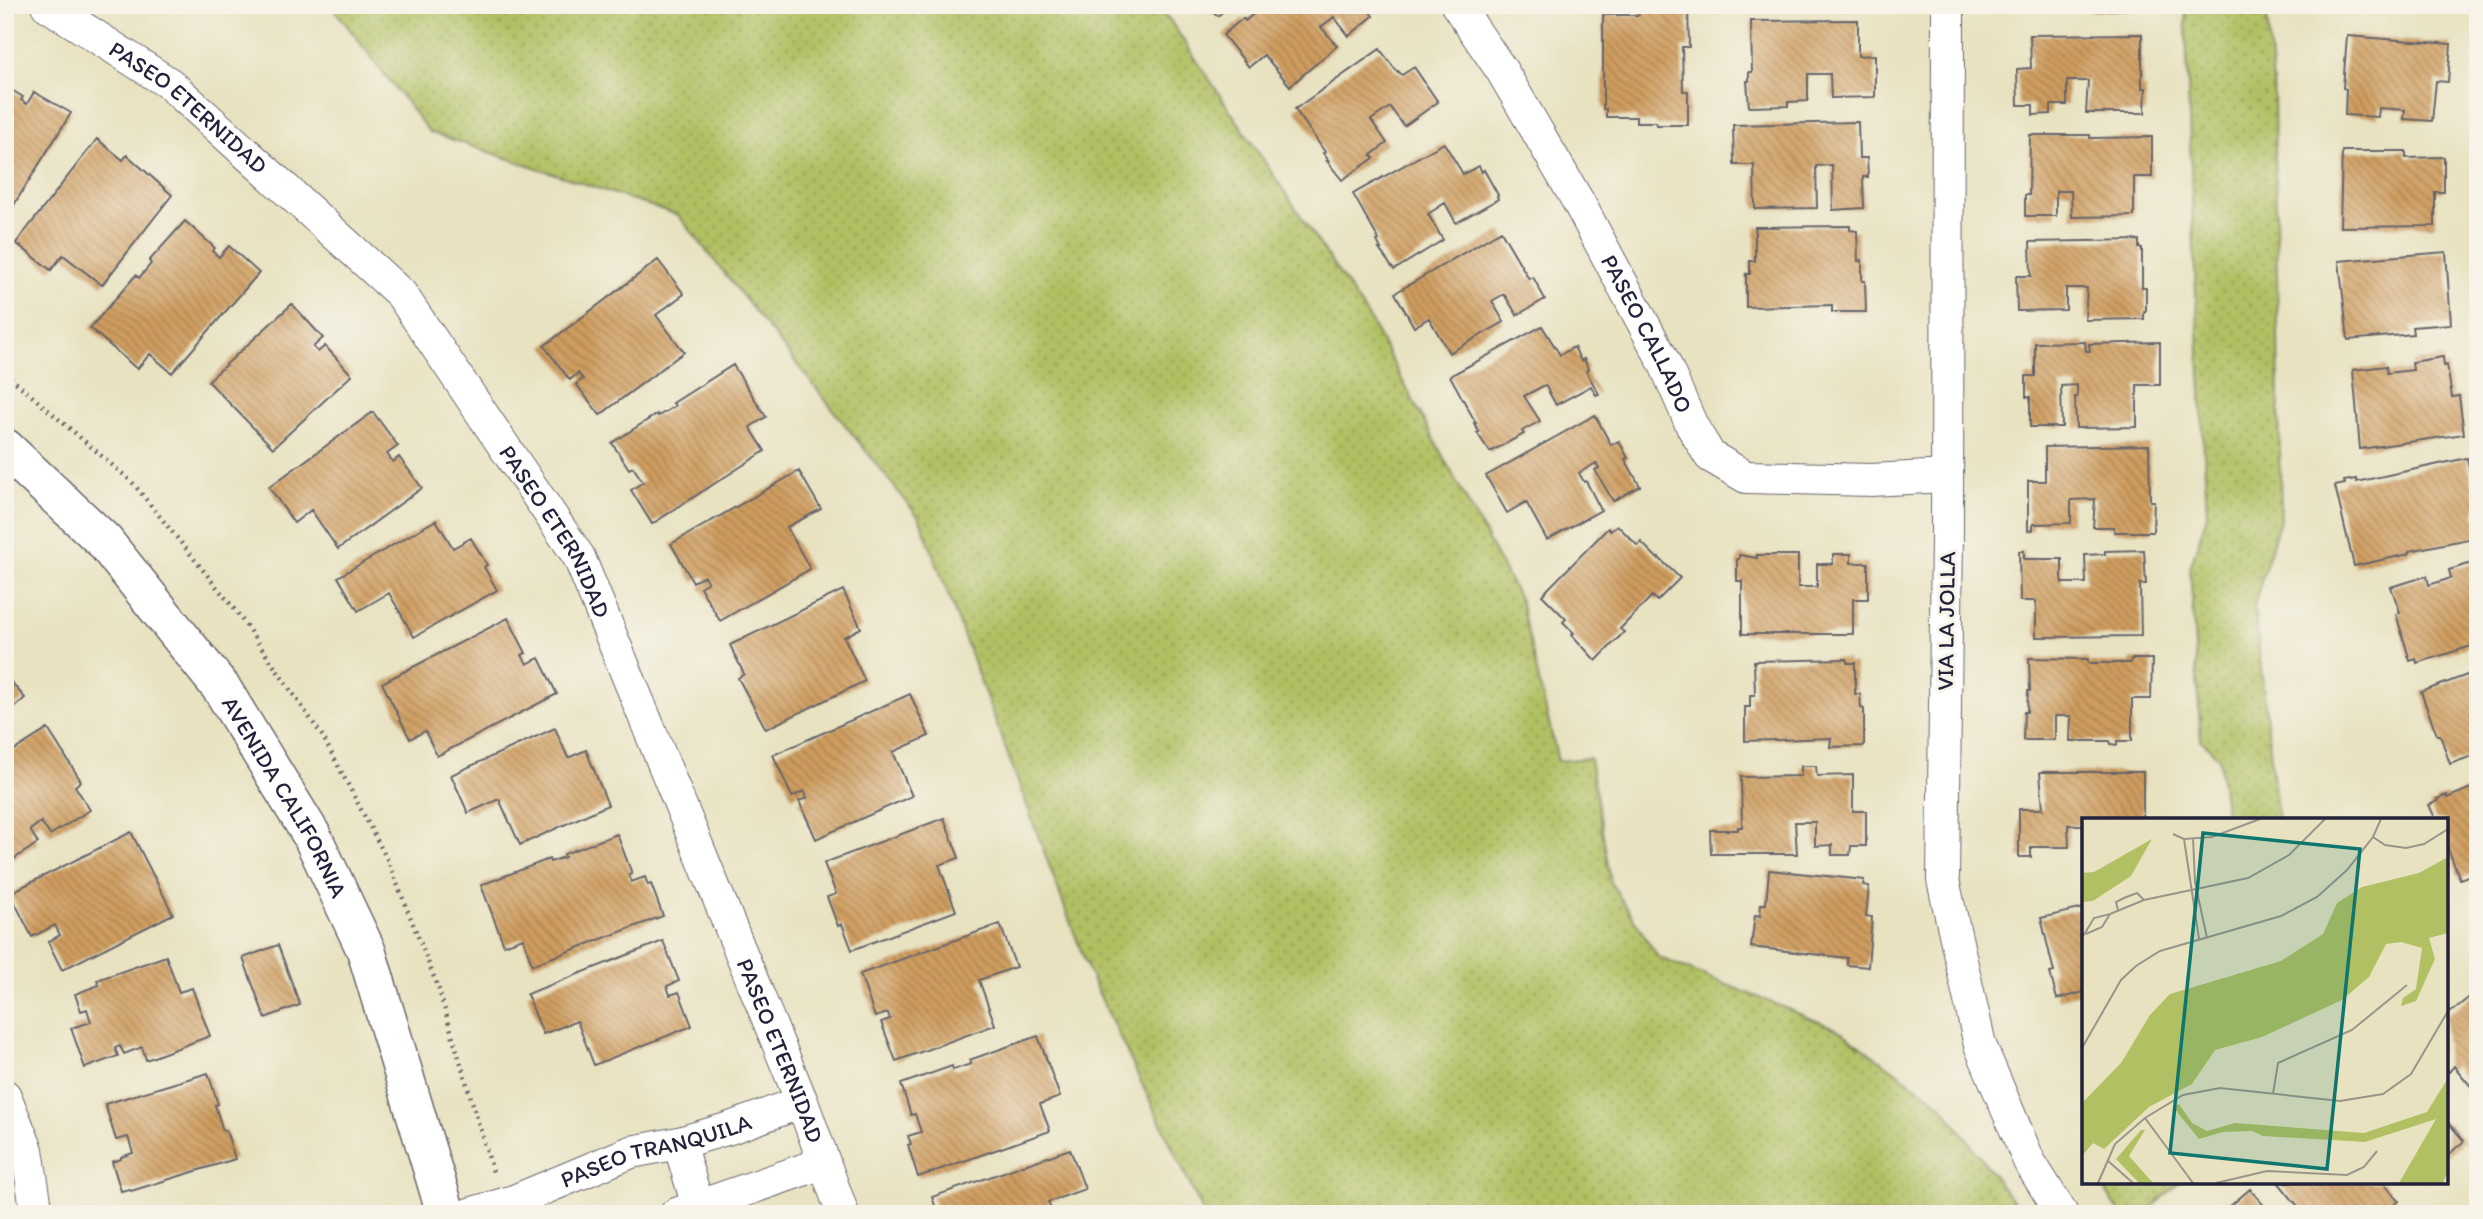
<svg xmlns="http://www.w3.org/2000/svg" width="2483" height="1219" font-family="Itim,sans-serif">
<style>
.grass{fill:url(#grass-dots);stroke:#6a714e;stroke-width:2}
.building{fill:url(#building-back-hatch)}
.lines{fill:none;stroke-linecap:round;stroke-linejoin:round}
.minor-casing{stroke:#67656a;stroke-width:34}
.tertiary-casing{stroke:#67656a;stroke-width:41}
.path{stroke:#67656a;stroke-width:4.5;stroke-dasharray:2 5;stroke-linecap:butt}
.minor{stroke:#fff;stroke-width:32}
.tertiary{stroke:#fff;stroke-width:38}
.labels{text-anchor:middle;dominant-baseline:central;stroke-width:6;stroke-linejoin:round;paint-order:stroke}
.street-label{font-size:23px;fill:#22223b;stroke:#f7f3e8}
.inset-road{fill:none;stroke:#99958b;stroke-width:2}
.view{fill:#0f766e;fill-opacity:0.15;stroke:#0f766e;stroke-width:3.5}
.inset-edge{fill:none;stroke:#22223b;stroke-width:3.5}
</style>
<defs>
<pattern id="grass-dots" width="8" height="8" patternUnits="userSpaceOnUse" patternTransform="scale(1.75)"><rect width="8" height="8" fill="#b1c062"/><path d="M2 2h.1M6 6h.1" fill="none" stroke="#909c52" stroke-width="1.8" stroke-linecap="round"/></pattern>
<pattern id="building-back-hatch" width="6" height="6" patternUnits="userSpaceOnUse" patternTransform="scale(1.75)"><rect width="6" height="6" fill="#cf9d5e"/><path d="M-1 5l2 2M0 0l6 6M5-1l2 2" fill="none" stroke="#a8804f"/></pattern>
</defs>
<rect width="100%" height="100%" fill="#f7f3e8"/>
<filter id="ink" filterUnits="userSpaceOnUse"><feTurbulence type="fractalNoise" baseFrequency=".0143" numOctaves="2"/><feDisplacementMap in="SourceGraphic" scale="14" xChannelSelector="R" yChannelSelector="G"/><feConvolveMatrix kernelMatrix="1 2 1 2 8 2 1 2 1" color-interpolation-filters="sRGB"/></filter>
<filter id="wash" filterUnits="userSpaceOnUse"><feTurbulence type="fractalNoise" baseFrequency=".00686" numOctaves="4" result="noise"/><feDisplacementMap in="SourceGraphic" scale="28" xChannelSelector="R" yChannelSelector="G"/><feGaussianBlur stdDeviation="1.57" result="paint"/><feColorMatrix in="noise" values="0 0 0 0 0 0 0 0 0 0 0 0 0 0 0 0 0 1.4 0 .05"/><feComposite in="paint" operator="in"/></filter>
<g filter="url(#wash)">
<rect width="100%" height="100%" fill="#e8e2c1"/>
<path class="grass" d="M331 5H1155L1169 19 1369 318 1520 600 1558 761 1590 758 1611 883 1658 957 1837 1029 1941 1104 2022 1214H1204L1090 975 920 519 678 215 429 132Z
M2185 5H2266L2274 95 2281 516 2254 605 2278 820H2226L2219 758 2201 740 2190 568 2207 515 2194 251Z
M2106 1182H2180L2145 1214H2121L2102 1186Z"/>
<g id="blocks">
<path class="building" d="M1205 5H1230L1218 16Z
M1264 5H1365L1373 16 1349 36 1334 17 1321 27 1337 46 1290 86 1264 55 1249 67 1223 35 1243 18 1245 21Z
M2092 5H2150V8L2092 11Z
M2352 5H2410V7L2352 11Z
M1651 7H1688L1689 47H1682L1683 91H1688V125H1657L1656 122H1636V117H1606V109H1603V15H1639L1638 11H1651Z
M1858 20V56L1875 55V97L1831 98 1830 74H1808V101L1788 102V106L1749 107 1747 81H1749V72H1752L1751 21Z
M2142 34V88H2146L2145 113H2086L2088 81H2067V105H2051V114L2033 115V105H2018L2017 69 2031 68 2030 35Z
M2347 36 2451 44 2448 82 2436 81 2432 121 2404 119 2405 110 2379 108 2378 117 2345 115 2346 89 2343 88Z
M1380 49 1397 72 1398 71 1402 75 1414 67 1438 102 1404 126 1390 107 1371 120 1387 143 1371 155 1374 158 1342 180 1327 161H1329L1323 153 1325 152 1295 109Z
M5 86 23 97 21 100 27 104 34 92 71 113 5 219Z
M1858 122 1859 158H1867L1868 177H1863L1864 208 1833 210 1832 165 1816 166 1817 208 1755 209 1754 165H1734L1733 125Z
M2030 135H2090V138L2152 137V177H2134V216L2072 217 2071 191H2056V216H2025V195H2029Z
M97 139 123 160 127 155 172 195 102 285 63 255 51 270 16 243Z
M1444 143 1463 174 1479 166 1482 172 1484 170 1498 195 1497 196 1498 199 1456 223 1445 203 1428 214 1443 240 1394 270 1379 249H1381L1377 241 1379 240 1353 194Z
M2342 151H2406V158L2444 157V192H2435V226L2340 227Z
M185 221 215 248 212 251 219 257 229 246 259 273 172 373 150 354 137 369 90 328 136 275 139 278 151 264 149 261Z
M1850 226V230L1857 231 1858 261 1862 260V281H1865L1866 312H1832V305L1746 307V274H1750V261H1755V227Z
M1501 231 1529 279 1533 277 1545 299 1517 315 1504 294 1492 301 1504 322 1449 353 1429 318 1414 327 1395 293Z
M2139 240V248H2142V288H2146V311H2144V319L2085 320 2087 288H2066V310L2017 311 2016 276H2031L2030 242Z
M2446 252 2451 324 2412 327 2413 334 2348 340 2339 261Z
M658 260 684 294 656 315 684 352 600 415 576 384 583 379 578 373 570 380 544 346Z
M292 304 323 338 313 347 318 352 325 346 352 375 273 448 208 381Z
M1542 326 1560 355 1574 347 1581 361 1584 359 1588 369 1586 371 1599 394 1596 395 1591 386 1556 405 1545 385 1524 396 1540 421 1522 431 1524 434 1490 452 1477 433 1479 432 1474 423H1476L1450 376Z
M2085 342 2086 351H2090L2089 344 2160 342V385H2137V427L2076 428 2075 397H2077V385L2061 386 2062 427H2030V397H2026V376H2035V343Z
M2443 357 2444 366 2447 365 2452 397 2459 396 2464 434 2360 449 2353 370 2386 366 2387 373 2413 370 2412 362Z
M733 365 766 417 750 427 765 451 652 524 631 490 643 482 633 467 629 469 612 443 657 414 658 416 675 406 673 403Z
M373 412 398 446 387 454 393 462 399 457 422 488 338 549 311 510 294 523 269 487Z
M1595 415 1611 445 1619 441 1628 458 1625 459 1640 486 1613 501 1595 470 1599 468 1596 463 1579 473 1584 482 1586 481 1601 510 1547 540 1526 502 1507 513 1486 476Z
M2149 445 2150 501H2154L2153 532H2114V527H2093L2095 499 2071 500V523L2033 524V530L2028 531V481H2045V447Z
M2467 458 2474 492 2478 496V507L2475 510 2478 537 2409 551V554L2354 566 2335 486 2345 484 2344 481 2356 479V482Z
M799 471 821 509 787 527 810 569 720 621 700 587 708 582 704 576 693 582 671 544Z
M436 520 453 548 471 538 487 565 484 567 497 590 414 637 389 593 358 611 338 577Z
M1617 525 1638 546 1641 542 1658 559 1659 558 1680 578 1657 601 1652 596 1620 629 1624 632 1596 661 1572 635 1574 633 1563 622 1566 619 1542 595 1608 528 1610 531Z
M2144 550 2146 584H2140L2141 636 2036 637V601H2020L2019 551H2024V559H2062V583H2086L2085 555 2105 554V551Z
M1833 554H1851V563H1868V599H1853V634H1742V581H1737V559H1739V555L1757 558V555H1798V587H1817V564H1833Z
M2478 561V644L2417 663 2416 659 2410 661 2396 614 2400 612 2391 587 2427 576 2429 585 2451 578 2449 570Z
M843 590 861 628 844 637 865 681 766 729 738 678 744 674 730 645Z
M508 618 526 653 522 655 527 664 539 658 557 694 437 756 425 731 410 739 382 683Z
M2029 658 2088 659V663H2130L2131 659H2152L2151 699H2132V741H2117V745L2111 744 2110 741H2070L2071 716H2055V740H2023L2024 712H2027L2028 691H2030Z
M1847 659V663H1855V694H1860L1861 708 1864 709V746L1830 747 1831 738 1745 741V707H1750V695H1755L1754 661Z
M2478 671V754L2450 764 2440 735H2437L2421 692Z
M5 675 25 698 5 715Z
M910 694 929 736 893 752 912 796 816 839 799 801 807 798 804 791 792 797 773 755Z
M555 728 568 758 586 750 608 805 520 845 499 799 468 813 451 775Z
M48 729 81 781 75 786 90 810 50 835 41 822 30 830 38 843 5 865V756Z
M1801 766H1816L1817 776 1853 775V811H1866V846H1851L1850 855H1832V845L1815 846V822H1795L1797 854H1711L1710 830H1738V827H1742L1741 777 1801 776Z
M2040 772H2143V820H2084V825H2068L2069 847H2031V857H2019V809H2043Z
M2478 785V872L2460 879 2446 844V820H2436L2429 805 2438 801 2437 799 2447 795V798Z
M944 818 959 858 939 865 956 911 852 950 842 924 838 926 827 897 836 894 824 863Z
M131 832 173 914 62 970 48 942 60 935 55 925 32 937 10 893Z
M617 834 632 874 629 875 631 882 645 877 648 885 651 884 663 916 532 965 523 938 504 945 481 885 549 859 550 862 565 857 564 854Z
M1769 870 1864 880 1863 885 1869 886 1866 916 1872 917 1868 967 1847 965V958L1751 947 1755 915 1760 916 1761 904H1766Z
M2084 908V992L2057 999 2050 973 2054 972 2041 918Z
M1000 924 1016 967 979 980 995 1025 896 1061 881 1022 890 1019 888 1013 875 1017 860 974Z
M663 941 679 981 667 986 670 995 679 992 692 1026 594 1065 577 1021 543 1034 527 994Z
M278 945 300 1005 265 1018 243 958Z
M166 956 179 992 192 988 210 1036 146 1060 142 1047 124 1054 120 1046 115 1048 118 1056 85 1068 71 1028 91 1022 87 1009 81 1011 75 994 99 985 97 980Z
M2478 990V1095L2454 1066 2449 1072 2446 1069V1016Z
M1038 1036 1060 1097 1040 1104 1050 1131 918 1177 908 1145 911 1144 908 1136 921 1132 915 1114 911 1115 901 1084 952 1066 953 1070 971 1064 969 1060Z
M208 1073 218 1104 215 1105 223 1131 226 1130 235 1159 131 1191 130 1189 121 1191 112 1162 121 1159V1157L133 1153 128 1137 116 1140 105 1104Z
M2446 1120 2464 1141 2446 1157Z
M1070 1149 1085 1189 1048 1202 1053 1214H938L932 1197Z
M2278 1182H2383L2399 1201 2384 1214H2304Z
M2250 1189 2271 1214H2221Z"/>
</g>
</g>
<g filter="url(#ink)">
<use href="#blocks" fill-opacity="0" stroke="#67656a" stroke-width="2"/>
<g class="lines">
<g class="minor-casing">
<g id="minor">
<path id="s1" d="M47 5 170 84 401 294 579 557 802 1102 843 1214"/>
<path id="s2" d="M1457 5 1502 71 1579 203 1664 362 1692 426 1710 456 1746 477 1871 480 1947 476"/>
<path d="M1948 5 1947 534 1943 880 1980 1045 2029 1161 2062 1214"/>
<path d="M5 1096 27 1150 37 1214"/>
<path d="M679 1143 698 1206"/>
<path id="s3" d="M469 1214 514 1201 631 1152 679 1143 730 1128 802 1102"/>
<path d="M676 1214 823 1163"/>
</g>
</g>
<g class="tertiary-casing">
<g id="tertiary">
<path id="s4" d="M5 448 104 541 222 689 312 836 366 950 446 1214"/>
</g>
</g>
<path class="path" d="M5 373 132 482 236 611 323 737 389 863 439 990 493 1172"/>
<use href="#minor" class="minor"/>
<use href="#tertiary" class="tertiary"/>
</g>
</g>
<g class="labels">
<g class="street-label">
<text stroke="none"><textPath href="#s1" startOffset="175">PASEO ETERNIDAD</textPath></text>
<text stroke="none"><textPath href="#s2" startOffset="380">PASEO CALLADO</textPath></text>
<text stroke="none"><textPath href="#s1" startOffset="742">PASEO ETERNIDAD</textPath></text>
<text transform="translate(1946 621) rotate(-89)">VIA LA JOLLA</text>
<text stroke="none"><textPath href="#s4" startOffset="450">AVENIDA CALIFORNIA</textPath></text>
<text stroke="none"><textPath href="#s1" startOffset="1309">PASEO ETERNIDAD</textPath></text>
<text stroke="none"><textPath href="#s3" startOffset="198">PASEO TRANQUILA</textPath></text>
</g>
</g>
<g transform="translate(2082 818)">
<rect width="366" height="366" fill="#e8e2c1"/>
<path d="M70 21 49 58 11 83 0 84V55L12 54ZM366 39V115L347 120 353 141 334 183 319 188 321 180 334 171 340 130 319 124 304 126 287 159 260 182 180 219 133 232 110 266 67 289 22 331 11 325 0 338V285L39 245 68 197 88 176 199 143 241 116 255 85 280 69 337 55ZM366 260V353L361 365H317L354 301 283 324 181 318 170 313 141 314 117 321 91 289 97 286 110 305 125 313 153 305 282 315 345 294ZM59 312H63L47 338 71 365H57L34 341Z" fill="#b1c062"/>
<path class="inset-road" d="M91 16 102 21 130 19 178 1M291 19 303 27 324 30 342 26 366 11M111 20 113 64 125 120M102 21 117 121M36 92 34 84 42 80 55 75 62 82M28 96 62 82 166 60 207 37 243 1M0 120 12 100 28 96 20 109 4 116M0 230 39 162 54 148 78 133 199 98 235 79 265 52 291 19 299 1M191 276 196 245 270 212 325 167M63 300 111 365M25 342 51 365M16 365 33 326 63 300 101 277 138 270 258 283 301 276 329 256 366 193M134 365 185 353 265 357 282 349 295 333"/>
<path class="view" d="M121 15 278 31 245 351 88 335Z"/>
<rect width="366" height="366" class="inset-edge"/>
</g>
<rect width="2483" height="1219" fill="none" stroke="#f7f3e8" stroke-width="28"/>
</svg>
